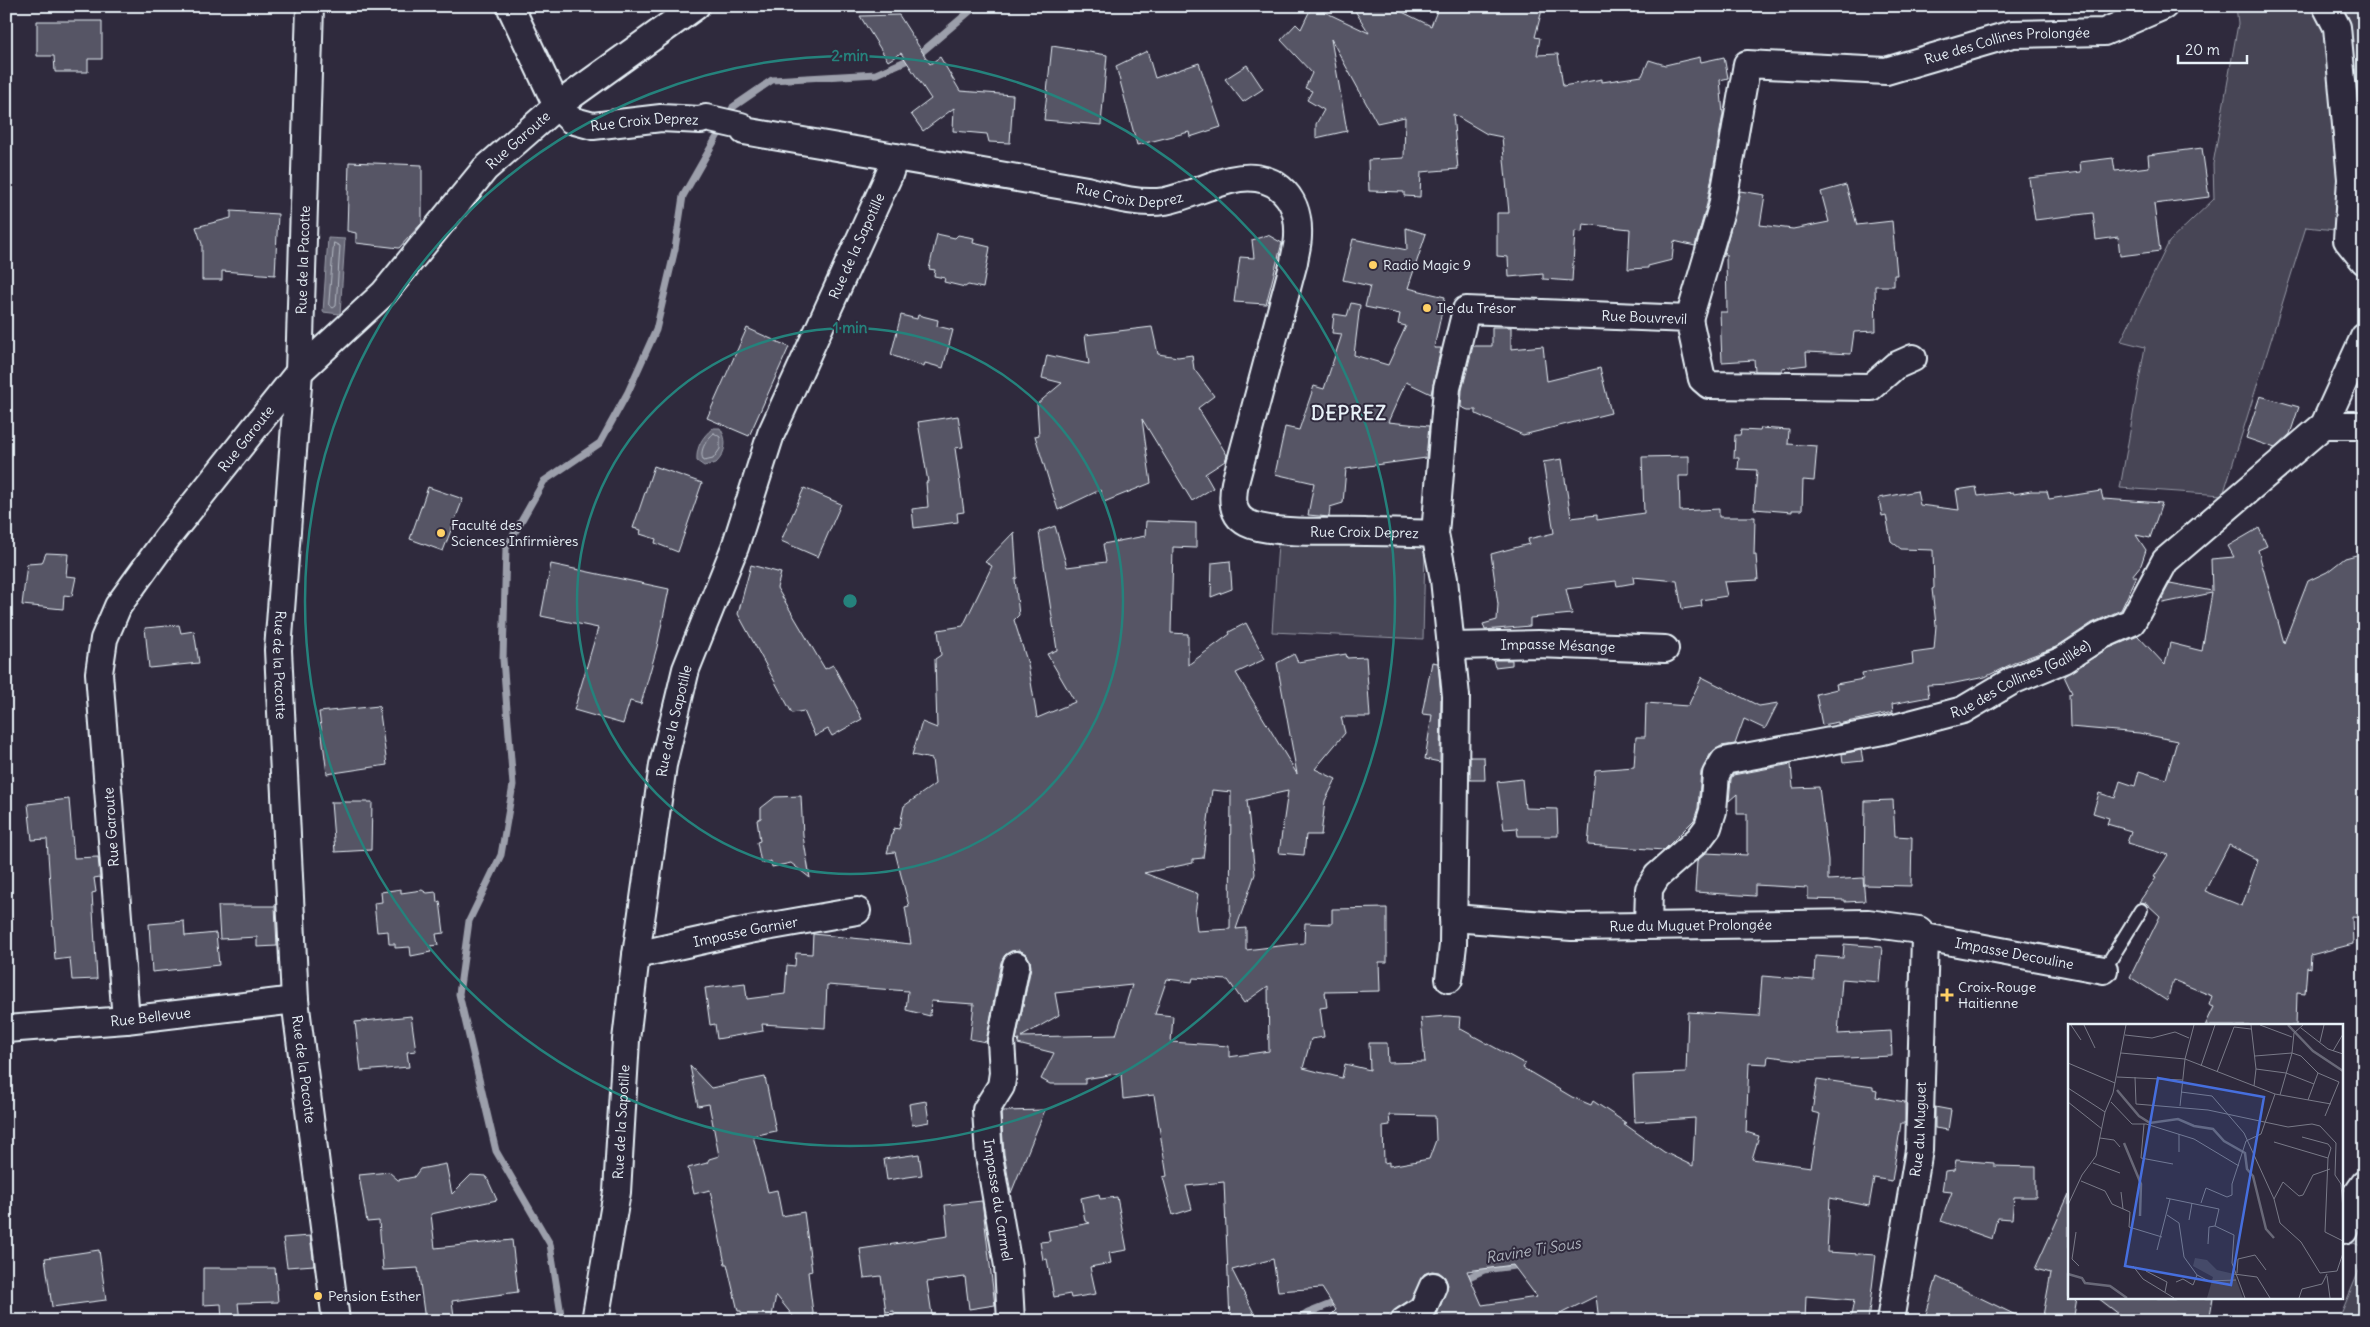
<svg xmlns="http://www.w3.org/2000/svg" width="2370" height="1327" font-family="Delius,sans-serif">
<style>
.green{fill:#464455;stroke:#979aa6}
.water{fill:#696978;stroke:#9c9fab}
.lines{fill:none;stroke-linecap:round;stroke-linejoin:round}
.shore{stroke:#b5bbc5;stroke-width:1}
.stream{stroke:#9c9fab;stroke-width:7}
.building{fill:#575565;stroke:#e8f1f8;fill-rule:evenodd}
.lane-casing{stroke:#e8f1f8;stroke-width:16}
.street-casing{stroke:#e8f1f8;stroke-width:30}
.lane{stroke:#2f2a3d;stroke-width:12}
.street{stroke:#2f2a3d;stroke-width:26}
.ring{fill:none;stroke:#25827c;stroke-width:2.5}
.poi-dot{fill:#ffd166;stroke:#2f2a3d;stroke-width:2}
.labels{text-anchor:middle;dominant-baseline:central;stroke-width:4;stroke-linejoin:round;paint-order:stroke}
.street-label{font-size:14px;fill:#e8f1f8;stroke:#2f2a3d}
.poi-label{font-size:14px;fill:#e8f1f8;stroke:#2f2a3d;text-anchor:start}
.water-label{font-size:15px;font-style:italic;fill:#afb4be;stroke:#2f2a3d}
.district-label{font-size:19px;font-weight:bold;letter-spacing:1px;fill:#e8f1f8;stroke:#2f2a3d}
.inset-river{fill:none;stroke:#696978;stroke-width:2.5}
.inset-road{fill:none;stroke:#797a88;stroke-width:1}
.view{fill:#466fde;fill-opacity:0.15;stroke:#466fde;stroke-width:2.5}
.inset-edge{fill:none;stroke:#e8f1f8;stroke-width:2.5}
.centre{fill:#25827c;stroke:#2f2a3d;stroke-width:2.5}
.ring-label{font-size:15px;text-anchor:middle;font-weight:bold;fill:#25827c;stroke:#2f2a3d;stroke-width:4;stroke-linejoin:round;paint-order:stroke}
</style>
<rect width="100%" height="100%" fill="#2f2a3d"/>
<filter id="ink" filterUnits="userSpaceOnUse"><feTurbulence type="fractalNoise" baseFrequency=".02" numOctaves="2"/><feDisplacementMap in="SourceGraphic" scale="10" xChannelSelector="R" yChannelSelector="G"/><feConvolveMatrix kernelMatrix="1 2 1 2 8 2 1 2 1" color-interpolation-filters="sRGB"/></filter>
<g filter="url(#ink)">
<path class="green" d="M2236 6H2364V233L2306 227 2223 495 2120 488 2145 347 2121 341 2169 242 2214 199 2213 164 2238 24Z
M1278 544 1425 547 1423 639 1272 632Z
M2364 1197V1247L2348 1241Z
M2364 1259V1321H2338Z"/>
<path class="water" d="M328 238 345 239 340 314 323 312Z
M713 428H720C728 440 726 453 716 463L704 466 697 461C696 447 702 437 713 428Z"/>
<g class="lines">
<path class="shore" d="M334 243 340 246 336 306 333 308 329 305Z
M714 433 720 437V449L713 459 704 461C698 452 706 440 714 433Z"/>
<path class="stream" d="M728 117 733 107 772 80 876 74 917 56 976 6
M1437 1288 1454 1284 1484 1270 1522 1265
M562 1321 550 1244 496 1151 459 994 469 921 501 855 513 785 503 659 506 548 544 481 600 443 628 392 656 330 675 249 683 196 723 126
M1296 1321 1308 1313 1338 1301"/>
</g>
<path class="building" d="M1312 6 1369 33 1352 6H1390L1431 26 1439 6H1543L1535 37 1540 38 1537 55 1558 54 1563 86 1602 79V82L1642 76 1649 60 1665 65 1700 57 1701 62 1724 57 1728 78 1720 80 1723 114 1707 204 1695 246 1674 241 1672 260 1648 266V268L1628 269 1630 229 1583 224 1582 232 1575 231 1572 281 1543 279V274L1509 277 1508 257 1497 256V213H1509L1502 137 1487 134 1453 114 1458 169 1421 172 1420 197 1404 196V192L1369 191 1368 160 1404 158 1405 117 1377 123 1331 39 1347 131 1316 138V124L1324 110 1307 100 1312 91 1305 88 1312 73 1281 40 1296 24 1301 29Z
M899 15 930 64 940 57 960 91 1013 95 1010 143 989 142 987 134 953 131 954 108 923 131 911 114 931 99 901 53 888 61 860 16Z
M37 21H102V59H88V72H55L54 56H37Z
M1052 46 1107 55 1101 125 1044 120Z
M1147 51 1155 78 1199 63 1221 127 1190 137 1189 132 1137 145 1116 66Z
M1247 65 1263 89 1243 102 1225 79Z
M2202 148 2209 197 2154 204 2160 251 2120 256 2118 237 2096 240 2093 213 2035 220 2029 178 2081 172 2080 162 2113 158 2115 171 2149 167 2148 155Z
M349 162 422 165V223L399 248 356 243V233L347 231Z
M1846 185 1857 225 1892 221 1897 275H1894V286H1875L1876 331 1854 332 1851 354 1806 352 1807 365 1782 368V371H1755L1754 360 1722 362 1720 312H1727L1726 254H1724L1740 191 1765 195 1760 225 1793 229 1829 222 1821 192Z
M231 211 278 214 275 275 222 271V280H202V244L196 227 231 218Z
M1406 228 1426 234 1408 288 1445 297 1434 348H1441L1431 394 1406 382 1388 422 1429 426 1426 458 1346 469 1343 503 1330 507 1329 517 1308 515 1314 483 1275 474 1285 427 1299 430 1314 386 1324 389 1342 334 1332 333 1334 314 1347 316 1351 303 1360 305 1354 355 1388 365 1406 326 1398 324 1400 314 1365 307 1370 286 1343 280 1353 239 1407 250Z
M937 234 955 238 958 235 974 238 973 243 990 247 983 288 968 285 965 287 944 282 945 278 934 276 935 270 929 269Z
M1268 235 1282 243 1266 304 1234 302 1240 257 1254 258 1252 240Z
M901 315 917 319 918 315 938 320 937 326 953 330 943 368 925 363 924 367 891 355Z
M1152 327 1158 354 1178 357 1192 355 1194 369 1214 396 1198 408 1227 455 1225 461 1205 474 1213 488 1192 501 1142 419 1151 483 1104 502 1100 490 1058 510 1035 436 1039 435 1037 404 1062 383 1042 378 1047 355 1089 364 1085 335Z
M1492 327H1511V349L1543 346 1547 381 1600 368 1611 413 1523 435 1476 414V410H1468L1461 407 1462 390 1473 346H1492Z
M747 328 789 347 749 436 707 418Z
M2260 396 2299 407 2290 434 2275 448 2246 438Z
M958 416 963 447 955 448 964 512 957 513 958 522 914 528 912 509 928 507 926 482H928L918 422Z
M1761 428 1789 430 1788 444 1817 446 1814 481 1803 480 1802 510H1792V512L1754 509 1757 470 1738 469 1739 458H1734L1735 435H1740L1741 430 1760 431Z
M1689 456V476H1679L1680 511 1719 509V517H1755L1754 555H1756L1758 580 1724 582 1727 596 1701 600 1702 606 1682 609 1677 581 1633 577 1634 583 1617 586 1616 581 1584 585 1583 587 1566 589 1572 614 1530 618V626L1485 630 1483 624 1497 620 1498 604 1491 554 1529 544 1528 539 1554 533 1543 462 1562 459 1571 518 1597 515V520L1644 513 1642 457Z
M654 466 702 483 678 552 655 543 656 539 640 534 641 530 633 528Z
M428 487 463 499 443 551 410 539Z
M1976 487 1978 496 2013 492 2014 494 2031 491H2047L2049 499 2101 491 2103 499 2162 503 2150 538 2136 535 2146 550 2141 565 2132 576H2137L2121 610 2092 623 2056 647 2018 661 1985 677 1950 684 1927 685 1929 697 1892 704 1893 712 1838 724V722L1822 725 1816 694 1837 689 1836 684 1863 679 1862 673 1913 664 1912 653 1934 650 1936 625 1932 589 1934 588 1933 550 1901 549 1891 541 1886 515 1882 516 1879 498 1917 491 1920 505 1959 510 1956 490Z
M804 488 841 504 818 557 781 541Z
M1146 521 1196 523V548L1173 547 1171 633 1188 634V665L1230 634 1229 632 1246 623 1265 659 1236 673 1297 774 1277 663 1294 654 1298 662 1346 654 1347 658 1366 657 1370 717H1341L1345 733 1315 769 1336 779 1325 801 1321 835H1306L1304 855 1279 853 1288 791 1247 800 1255 874 1236 929 1246 928V950L1304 943 1305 923 1332 924V909L1387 908V962H1379L1380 991 1325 992 1327 1007 1320 1008 1324 1037 1311 1039 1303 1068 1342 1078 1345 1064 1370 1070 1369 1043H1387L1388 1063 1425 1062 1421 1018 1447 1016 1460 1017 1459 1028 1525 1064 1523 1068 1572 1097 1591 1105 1593 1101 1626 1123H1623L1664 1152 1693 1166 1695 1118 1635 1122 1633 1075 1686 1073 1688 1012 1759 1016 1762 976 1814 980 1815 956 1843 958 1844 944 1882 947 1879 982 1842 979 1838 1034 1891 1031 1892 1056 1800 1060 1768 1056 1767 1064 1749 1063 1746 1132 1759 1136 1752 1159 1811 1167 1820 1114 1812 1112 1817 1079 1873 1087V1090L1877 1091 1876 1097 1905 1102V1123H1901L1892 1181 1874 1178 1869 1206 1830 1198 1827 1252 1876 1255 1868 1321H1850L1854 1300 1806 1296 1805 1321H1599L1596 1296 1556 1316 1557 1321H1432L1437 1315 1448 1285 1445 1277 1439 1272 1432 1271 1424 1274 1411 1299 1396 1309 1389 1321H1325L1336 1310 1322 1288 1278 1291 1273 1259 1232 1270 1258 1321H1230L1224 1182 1186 1186 1192 1209 1173 1215 1163 1177 1167 1176 1154 1095 1123 1099 1121 1073 1085 1079V1084H1050L1041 1079 1054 1053 1018 1044 1019 1039 1016 1040 1031 967 1030 960 1026 954 1019 950 1011 951 1005 955 1001 962 986 1042 970 1039 974 1004 931 1001 930 1016 906 1010 908 991 827 985 825 1028 762 1024 763 1031 717 1039 715 1024 710 1025 705 988 745 983 747 999 785 994 787 965 795 966 796 953 812 954 813 934 911 944 905 907 909 906 895 852 887 853 894 828 899 829 904 806 935 784 932 759 912 755 922 722 937 728 935 659 941 655 938 630 963 626 992 566 985 562 1014 532 1017 578 1015 579 1019 615 1014 620 1028 664 1037 718 1075 702 1047 654 1057 650 1039 532 1055 526 1067 567 1106 562 1103 544 1145 536ZM1212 790 1231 792 1230 929 1197 931 1195 913 1198 894 1144 873 1193 863V859L1203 858ZM1193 978 1228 980 1244 1003 1268 986 1269 1051 1229 1057V1046L1171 1042 1173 1016 1155 1014 1167 979 1192 982ZM1132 985 1116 1035 1021 1037 1059 1015 1055 993ZM1389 1115 1435 1116 1436 1140 1429 1159 1389 1166V1162L1384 1163 1383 1126 1390 1125ZM1513 1265 1537 1297 1482 1305 1467 1271Z
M2259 528 2267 546 2258 550 2284 643 2308 581 2327 572 2345 558 2364 553V918L2352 917 2353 944 2311 955 2310 968 2307 967 2305 994 2297 993 2296 1026H2205L2214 1007 2209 1005 2212 996 2173 980 2167 1001 2130 977 2160 916 2146 903 2139 902 2156 878 2154 877 2168 855 2127 843 2131 831 2107 824 2109 818 2093 813 2099 793 2115 798 2120 781 2135 786 2139 771 2166 779 2177 741 2139 733 2070 727 2069 694 2072 693 2064 676 2107 649 2138 636 2165 665 2170 643 2202 651 2212 593 2163 603 2164 594 2170 583 2212 591 2211 559 2234 557 2228 546ZM2229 845 2258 860 2242 906 2205 891Z
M46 553 68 554 66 576 76 577 72 596 64 595 63 609 22 605 27 564 42 563Z
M1230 561 1232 589 1211 597 1212 563Z
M551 564 669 589 657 647 641 704 630 701 623 724 574 710 598 628 541 616Z
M751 565 781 573 777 588 825 669 833 665 862 719 832 736 828 729 815 736 804 711 792 713 738 614Z
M179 625 181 633 194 631 199 663 149 668 145 628Z
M1493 660H1512V665L1495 667Z
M1432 662 1438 663 1441 697 1440 762 1425 759 1432 715 1422 714Z
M1702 677 1759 706 1778 703 1765 729 1744 719 1735 744 1721 746 1711 753 1701 772 1698 808 1694 820 1664 850 1588 845 1595 770 1634 767 1636 737H1645L1646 703 1688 706Z
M379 706 387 765 327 774 319 712Z
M1861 750 1863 761 1843 763 1842 754Z
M1470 757H1484L1485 780H1470Z
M1791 764 1793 788 1819 787 1828 860V880L1863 878 1865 901 1845 902V900L1808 899V888L1755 885V896L1695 892 1697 861 1706 853 1747 855V814H1737V794L1729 801 1731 779 1733 775Z
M1522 779 1525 808 1557 809 1558 836H1518L1517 828 1504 829 1497 782Z
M801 796 803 836 810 878 791 863 772 867 771 861 761 863 757 842 760 841 757 820 761 818V808L775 797Z
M69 799 74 858 98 857 100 877 94 878 96 892 92 893 97 979 72 980 70 958 55 960 47 839 32 840 28 804Z
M1893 800 1895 836 1912 837 1911 886 1864 885 1865 801Z
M331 802H372L371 850 335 852Z
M401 889V893L422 890 427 893 436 892 437 902 440 901 444 933 436 934 438 945 430 946 431 952 411 956 410 947 395 948V944H389L388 931 377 932 374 903 382 902 381 892Z
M218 906H275L277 946 257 947V937L220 939Z
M184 921 185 936 216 933 219 965 152 972 149 924Z
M411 1016 416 1051 407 1052 409 1067 361 1071 355 1022Z
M690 1066 711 1088 765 1077 776 1131 753 1136 768 1192 777 1190 782 1216 804 1212 812 1271 808 1272 814 1321H797L776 1295 771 1321H743L741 1311H738L727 1264H725L710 1190 694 1194 688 1168 707 1163 709 1159 719 1156 709 1104 698 1106Z
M926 1101 929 1122 912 1125 909 1104Z
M1935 1107 1951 1110 1948 1130 1935 1128Z
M1045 1110 1011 1193 1004 1154 1001 1114 1003 1111Z
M919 1154 922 1175 887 1180 884 1159Z
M1956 1160 1994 1163V1166L2036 1167V1197H2014L2012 1219 1997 1218 1992 1239 1941 1221 1952 1192 1942 1191 1945 1171 1954 1170Z
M446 1164 452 1194 471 1175 486 1176 497 1200 431 1214 435 1248 512 1240 518 1292 452 1301 454 1316 425 1320 418 1268 383 1270 379 1221 367 1222 359 1175 389 1172 398 1180 414 1177 420 1169Z
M1099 1194 1100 1199 1117 1197 1127 1250 1109 1253 1111 1263 1090 1267 1096 1294 1071 1298 1070 1294 1054 1297 1047 1259 1043 1260 1040 1242 1050 1241 1048 1231 1090 1223 1085 1221 1081 1198Z
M2069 1194V1298H2077L2073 1321H2042L2051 1273 2035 1269Z
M982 1201 995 1305 969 1309 965 1277 927 1282 933 1321H895L894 1311 886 1312 881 1276 864 1278 860 1249 948 1236 945 1205Z
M310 1236 314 1265 287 1267 283 1238Z
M99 1250 106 1300 52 1307 45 1258Z
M203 1268H275L278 1302 238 1303 240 1321H222L221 1304 203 1305Z
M1937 1277 2028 1321H1924Z
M2098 1298H2213L2209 1321H2128Z"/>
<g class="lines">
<g class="lane-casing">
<path id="lane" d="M2104 970 2141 910"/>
</g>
<g class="street-casing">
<g id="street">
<path id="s1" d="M310 6 299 372 278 650 295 1000 336 1321"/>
<path id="s2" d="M510 6 557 106 571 120 593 126 661 118 701 120 706 118 741 126 744 131 1087 190C1113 197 1138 205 1165 201 1187 197 1208 185 1230 180 1271 170 1300 193 1298 236 1298 245 1295 254 1294 262L1235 483C1232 498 1231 515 1247 523 1270 535 1338 531 1366 532 1389 532 1412 533 1435 534"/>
<path d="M2326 6 2337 27 2351 179 2347 240 2364 261"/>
<path id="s3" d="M1689 319 1722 207 1747 64 1886 71 2012 34 2104 32 2164 6"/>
<path d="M2324 425H2364"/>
<path id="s4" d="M1453 646 1538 644 1665 649"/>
<path id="s5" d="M1453 918 1572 927 1868 923 1919 930 1925 937"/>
<path id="s6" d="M1648 924 1649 889 1657 876 1699 839 1708 827 1713 811 1716 774 1724 761 1883 731 1963 710 2012 681 2063 660 2100 636 2132 622 2165 561 2324 425 2364 337"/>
<path id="s7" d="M1925 937 2104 970"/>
<path id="s8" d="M636 955 749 930 857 911"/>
<path id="s9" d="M1449 979 1453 945 1456 696 1444 579 1435 534 1447 388 1466 310 1689 319 1702 379 1709 385 1871 387 1895 366 1913 358"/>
<path id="s10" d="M126 1020 99 673 104 639 118 606 167 538 299 372 384 293 485 169 557 106 696 6"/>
<path id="s11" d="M6 1029 126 1020 295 1000"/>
<path d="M2344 1230 2357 1194 2364 1184"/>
<path id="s12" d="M595 1321 617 1192 626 1040 636 955 663 765 686 669 735 547 771 434 889 175 895 157"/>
<path d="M1011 1321 1008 1266 989 1156 986 1110 1001 1086 1003 1073 1001 1041 1016 965"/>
<path d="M1404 1321 1423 1309 1433 1286"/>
<path id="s13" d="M1890 1321 1919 1150 1925 937"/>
</g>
</g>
<use href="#lane" class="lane"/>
<use href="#street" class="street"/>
</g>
</g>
<g class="ring">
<circle cx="850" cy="601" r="273"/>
<circle cx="850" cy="601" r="545"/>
</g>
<g class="poi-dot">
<circle cx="1373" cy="265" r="5"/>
<circle cx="1427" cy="308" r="5"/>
<circle cx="441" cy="533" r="5"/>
<path d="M1944.5 987.5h5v5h5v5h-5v5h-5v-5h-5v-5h5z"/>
<circle cx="318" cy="1296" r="5"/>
</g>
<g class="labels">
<g class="street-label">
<text stroke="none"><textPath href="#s3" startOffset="526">Rue des Collines Prolongée</textPath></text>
<text stroke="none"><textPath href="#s2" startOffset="205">Rue Croix Deprez</textPath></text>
<text stroke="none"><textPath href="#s10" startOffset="1034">Rue Garoute</textPath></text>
<text stroke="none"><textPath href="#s2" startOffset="700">Rue Croix Deprez</textPath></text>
<text stroke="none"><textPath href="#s12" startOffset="1116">Rue de la Sapotille</textPath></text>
<text transform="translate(303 260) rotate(-88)">Rue de la Pacotte</text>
<text stroke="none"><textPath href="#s9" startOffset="852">Rue Bouvrevil</textPath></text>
<text stroke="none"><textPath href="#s10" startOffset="629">Rue Garoute</textPath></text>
<text stroke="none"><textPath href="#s2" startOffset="1329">Rue Croix Deprez</textPath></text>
<text stroke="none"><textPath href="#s4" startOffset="105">Impasse Mésange</textPath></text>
<text stroke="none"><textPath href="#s1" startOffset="660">Rue de la Pacotte</textPath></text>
<text stroke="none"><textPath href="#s6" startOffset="500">Rue des Collines (Galilée)</textPath></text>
<text stroke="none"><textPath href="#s12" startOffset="606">Rue de la Sapotille</textPath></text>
<text transform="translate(111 827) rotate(-94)">Rue Garoute</text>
<text stroke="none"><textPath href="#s5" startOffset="238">Rue du Muguet Prolongée</textPath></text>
<text stroke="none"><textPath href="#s8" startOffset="112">Impasse Garnier</textPath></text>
<text stroke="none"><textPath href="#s7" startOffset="91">Impasse Decouline</textPath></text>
<text stroke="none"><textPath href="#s11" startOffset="145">Rue Bellevue</textPath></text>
<text stroke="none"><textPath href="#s1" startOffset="1065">Rue de la Pacotte</textPath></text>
<text stroke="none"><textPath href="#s12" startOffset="201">Rue de la Sapotille</textPath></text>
<text stroke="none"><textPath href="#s13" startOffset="194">Rue du Muguet</textPath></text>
<text transform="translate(998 1200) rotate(81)">Impasse du Carmel</text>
</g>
<g class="poi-label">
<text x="1383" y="265">Radio Magic 9</text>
<text x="1437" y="308">Ile du Trésor</text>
<text x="451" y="525">Faculté des<tspan x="451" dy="16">Sciences Infirmières</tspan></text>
<text x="1958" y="987">Croix-Rouge<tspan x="1958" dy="16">Haitienne</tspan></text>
<text x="328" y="1296">Pension Esther</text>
</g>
<g class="water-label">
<text transform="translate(1533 1250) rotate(-9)">Ravine Ti Sous</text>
</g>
<g class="district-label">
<text x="1349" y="413">DEPREZ</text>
</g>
</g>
<g transform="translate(2068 1024)">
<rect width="275" height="275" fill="#2f2a3d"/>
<path d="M127 234 139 236 149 246 166 250 175 274H139L145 253 125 242Z" fill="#464455"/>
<path class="inset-river" d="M220 1 245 27 275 47M49 66 71 92 82 99 110 95 126 102 145 105 156 117 177 129 179 145 185 152 198 205 206 214M56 119 73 160 72 192M0 250 14 254 17 259 42 262 59 274"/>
<path class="inset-road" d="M3 1 13 16M16 1 27 24M183 1 188 45 186 62M192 1 224 13M233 4 260 25 275 30M57 11 84 14 107 8 121 14M252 18 256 1M265 27 275 10M53 29 117 35 207 70 263 80M187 32 224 29 233 32 250 49 271 58 257 92M0 39 47 59M133 42 147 1M188 45 218 49 246 60M149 48 166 3 183 5M49 53 114 56M67 53 68 80 140 86 220 103 244 100 252 102 268 119 267 151 273 160 275 186M0 64 37 88M113 68 144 72 176 109 206 175 212 199 233 218 252 249 269 247 275 229M212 71 224 29 226 9 235 1M240 76 250 49M0 78 34 105M43 78 64 100H78L126 115 171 142M112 82 117 35 126 1M76 100 73 134 105 140M111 110V128M234 113 260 120 263 124 260 134M32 114 46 116 52 123M206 118 260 134 257 208 275 217M25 139 52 149M13 157 37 167 44 180 62 188 61 203 94 213M53 168 55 185M98 174 151 185 147 202 141 203 140 220M206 175 215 158 231 172 235 171 245 151 262 145M133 179 138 164 159 173 164 171V160L178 117 193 110 207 70M0 181 14 151 28 132 37 88 45 69 58 1M99 191 111 199 116 233 129 251 141 257 168 256M121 196 124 179M147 202 166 211 164 239 177 274M8 208 4 235 11 242M89 226 102 175M65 242 75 255 106 274M78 247 99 258 97 268M169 249 170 235 187 231 198 246M166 250 189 253 202 274M259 252 262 274M108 258 115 255 125 261 129 251M231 274 234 265 254 260 259 250"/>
<path class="view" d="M90 54 196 73 163 261 57 242Z"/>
<rect width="275" height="275" class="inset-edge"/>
</g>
<circle cx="850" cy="601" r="8" class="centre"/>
<g class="ring-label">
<text x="850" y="61">2 min</text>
<text x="850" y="333">1 min</text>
</g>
<rect width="2370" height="1327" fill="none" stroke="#2f2a3d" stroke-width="25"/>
<rect x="12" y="12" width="2345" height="1302" fill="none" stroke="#e8f1f8" stroke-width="2" filter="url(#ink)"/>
<path d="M2178 55v8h69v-8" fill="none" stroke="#e8f1f8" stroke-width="2.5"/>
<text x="2185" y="55" font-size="15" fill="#e8f1f8" stroke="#2f2a3d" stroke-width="4" paint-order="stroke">20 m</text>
</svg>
